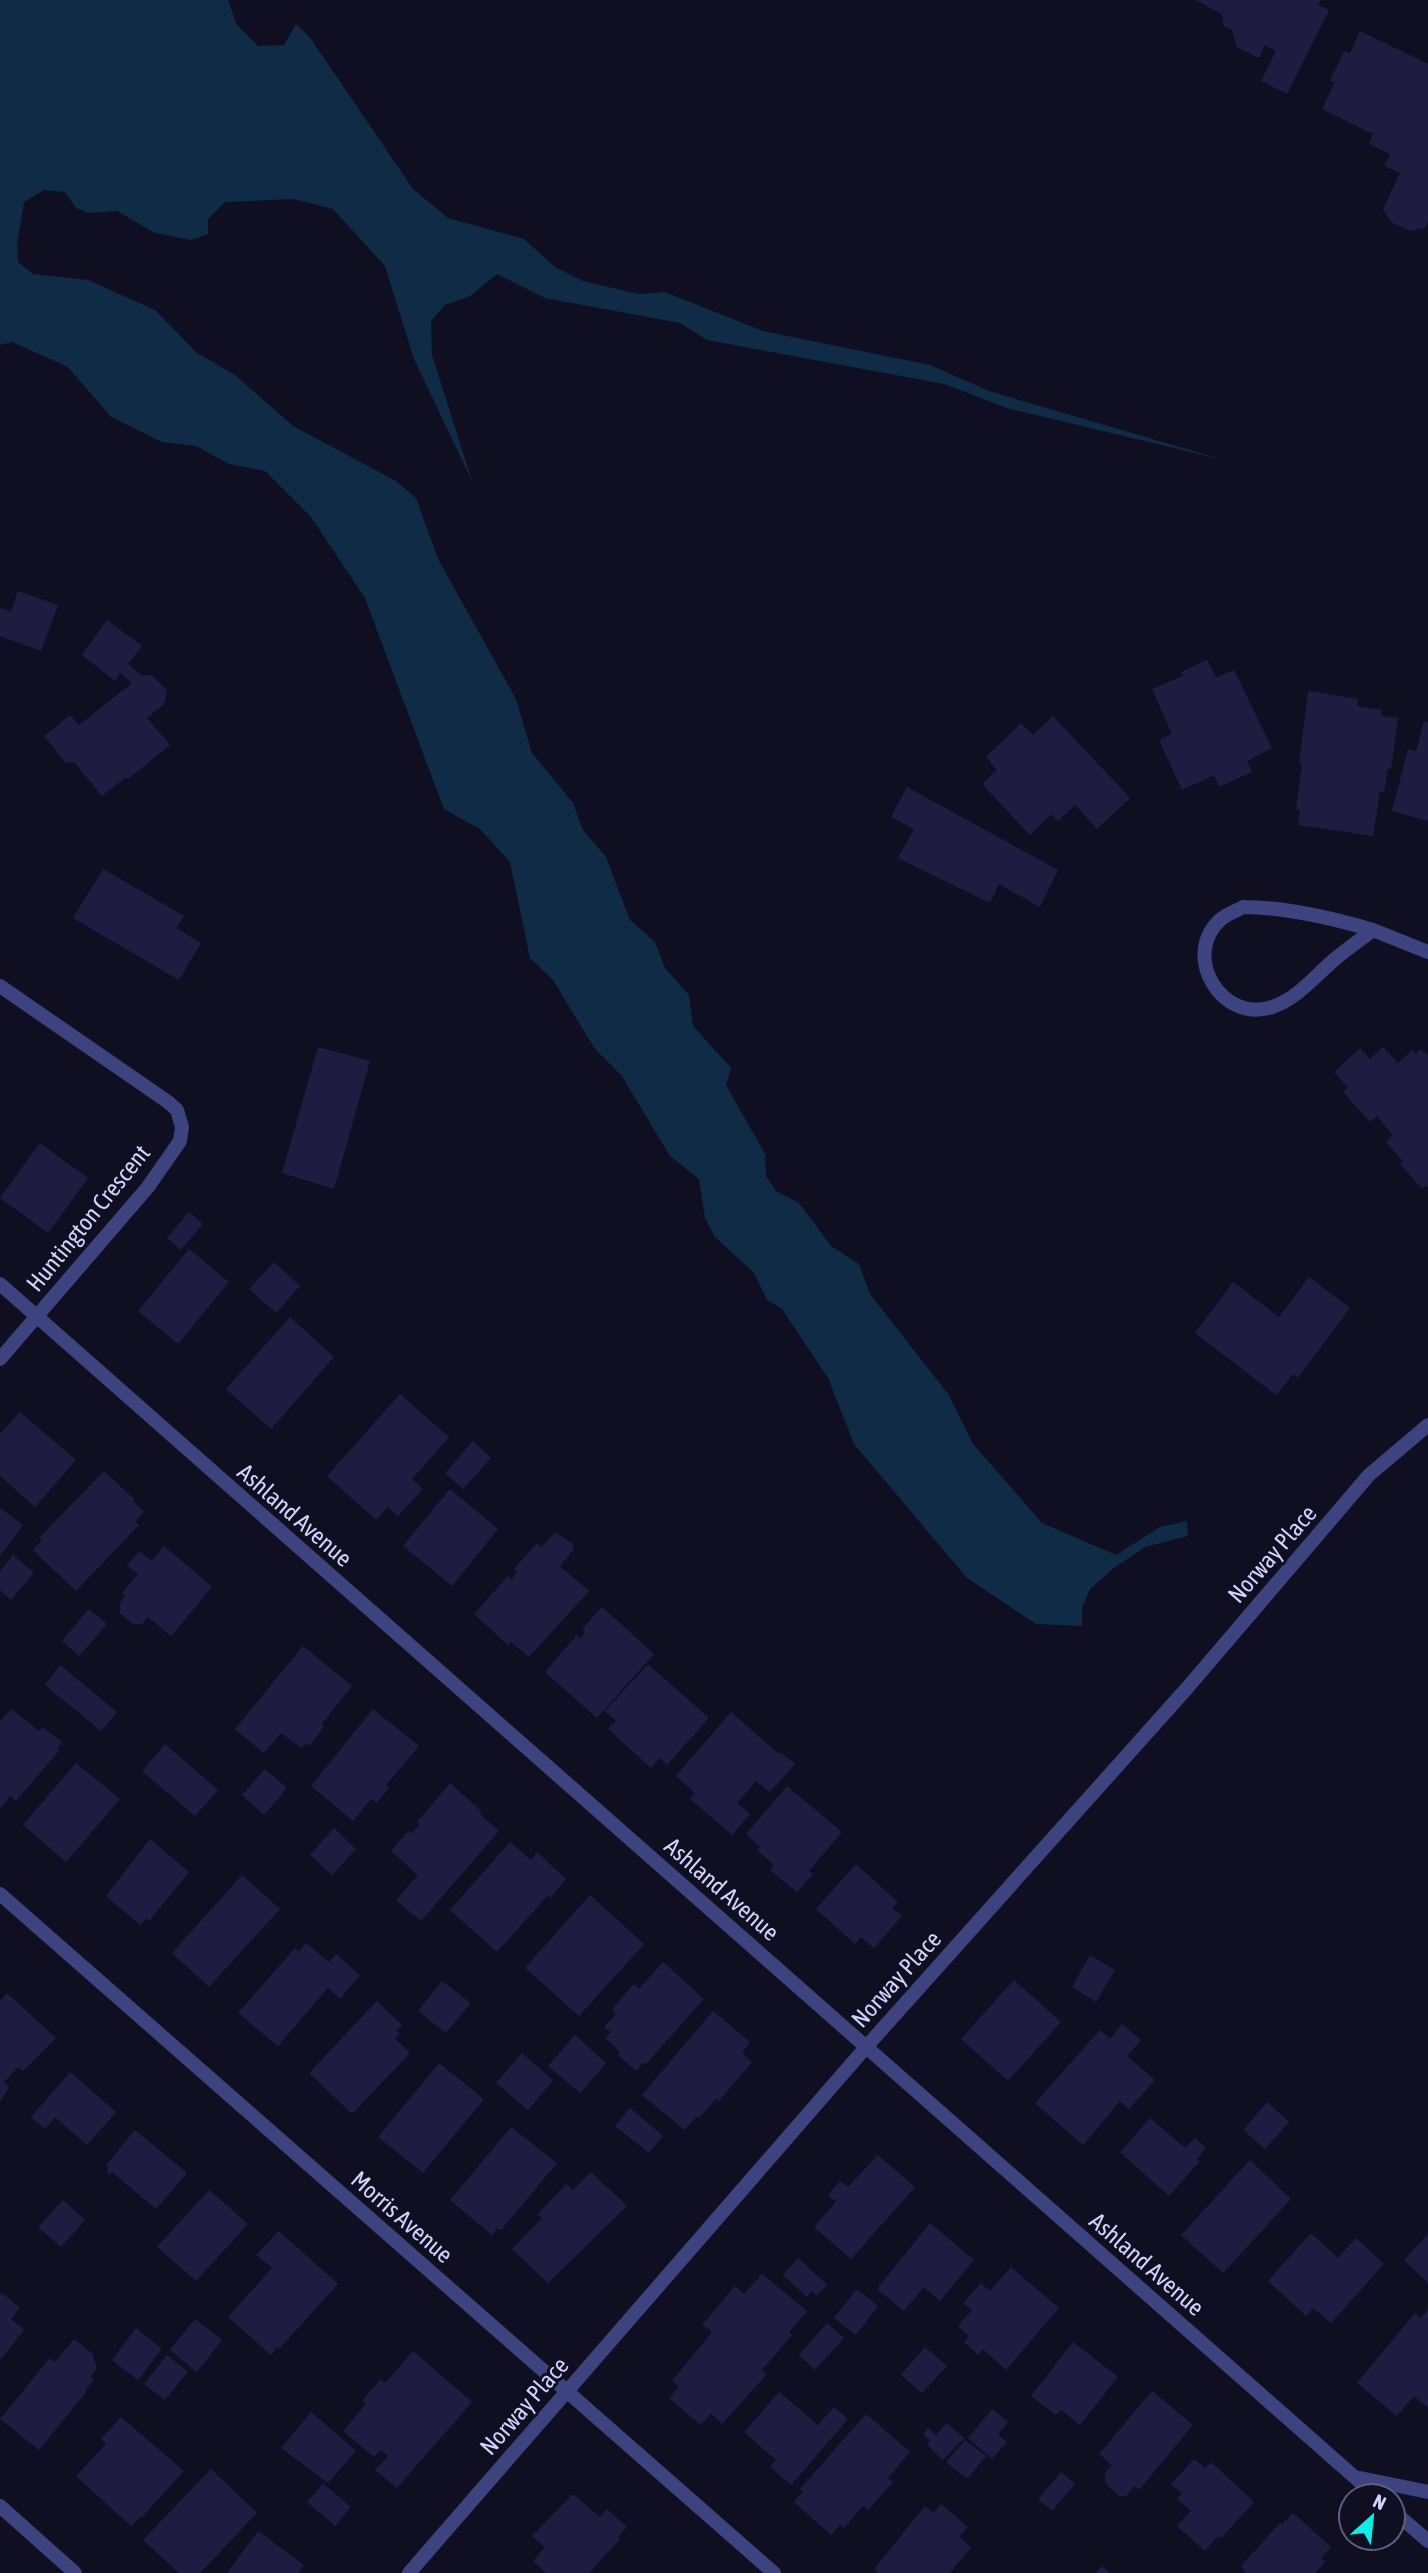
<svg xmlns="http://www.w3.org/2000/svg" width="1428" height="2573" font-family="'Asap Condensed',sans-serif">
<style>
.water{fill:#102b45}
.building{fill:#1f1c42}
.lines{fill:none;stroke-linecap:round;stroke-linejoin:round}
.minor{stroke:#3d437f;stroke-width:14}
.tertiary{stroke:#3d437f;stroke-width:14}
.labels{text-anchor:middle;dominant-baseline:central;stroke-width:6;stroke-linejoin:round;paint-order:stroke}
.street-label{font-size:24px;fill:#d3d4fd;stroke:#100f22}
</style>
<rect width="100%" height="100%" fill="#100f22"/>
<path class="water" d="M0 0H228L237 25 258 46 284 45 296 24 309 36 413 189 448 218 524 239 555 267 583 281 638 294 665 292 763 331 930 365 989 391 1224 460 1007 408 944 384 707 340 680 323 545 298 497 274 470 296 445 305 431 321 432 355 472 481 414 359 385 266 333 209 293 199 225 202 208 219V234L191 240 155 233 117 211 89 213 76 208 65 192 44 190 24 202 17 245 18 262 33 274 88 280 155 310 197 353 235 375 293 426 396 481 416 498 438 559 516 699 532 753 573 803 583 830 606 857 630 920 655 942 665 968 689 995 693 1026 731 1068 726 1085 765 1154 766 1176 776 1191 799 1203 831 1246 859 1264 870 1294 948 1394 973 1444 1042 1523 1116 1555 1160 1527 1187 1521 1188 1536 1145 1547 1115 1567 1090 1589 1082 1608V1626L1036 1624 967 1578 854 1444 828 1378 782 1309 767 1300 754 1273 715 1237 705 1218 699 1179 670 1156 622 1076 595 1049 553 980 530 958 510 862 480 829 444 809 365 598 311 517 265 471 229 464 196 446 162 442 111 417 68 367 12 342 0 345Z"/>
<path class="building" d="M1195 0H1320L1318 5 1329 10 1287 94 1261 81 1276 51 1265 45 1259 58 1237 47 1232 30 1224 27 1222 14Z
M1360 31 1428 64V221L1425 228 1410 231 1391 222 1383 209 1400 173 1384 166 1390 154 1369 144 1373 134 1322 109 1335 82 1330 81 1344 51 1350 53Z
M18 591 58 605 41 651 0 636V608L11 612Z
M107 620 142 646 128 664 141 675H151L167 690 164 704 147 718 170 745 128 779 126 777 102 796 75 763 65 762 44 736 70 715 79 725 132 683 120 673 115 681 82 655Z
M1207 660 1216 677 1234 670 1272 748 1247 761 1252 772 1219 787 1214 775 1182 790 1159 740 1172 734 1152 689 1183 676 1181 672Z
M1308 691 1358 699 1357 706 1382 710 1381 716 1398 718 1391 769 1388 768 1384 792 1380 791 1373 836 1298 825 1300 810 1296 809 1302 764H1299Z
M1053 716 1130 798 1097 829 1075 805 1058 821 1051 814 1030 835 982 784 997 770 986 757 1021 723 1033 735Z
M1424 721 1428 723V821L1392 811 1408 749 1416 751Z
M907 787 1058 870 1040 907 999 884 990 903 898 858 914 829 891 817Z
M103 869 184 916 176 928 201 943 179 980 73 918Z
M318 1047 370 1061 334 1189 282 1173Z
M1383 1047 1398 1063 1412 1050 1415 1054 1421 1049 1428 1056V1187L1426 1185 1422 1189 1400 1164 1403 1161 1386 1142 1393 1135 1377 1116 1370 1122 1343 1092 1348 1088 1334 1072 1360 1048 1370 1059Z
M40 1143 88 1178 48 1233 0 1198Z
M189 1212 203 1224 181 1250 167 1238Z
M189 1249 229 1282 178 1344 138 1311Z
M274 1262 300 1286 276 1313 249 1289Z
M1309 1277 1350 1308 1298 1378 1293 1374 1276 1395 1195 1333 1233 1282 1279 1317Z
M290 1317 334 1357 271 1429 226 1389Z
M400 1394 449 1437 412 1479 423 1489 398 1516 387 1507 376 1520 327 1476Z
M20 1412 76 1460 35 1507 0 1476V1434Z
M473 1441 491 1458 463 1489 445 1473Z
M104 1471 135 1500 133 1501 144 1512 135 1522 139 1525 76 1591 33 1550 42 1540 40 1537Z
M450 1489 498 1529 452 1586 403 1546Z
M0 1508 23 1525 0 1556Z
M555 1532 573 1544 574 1549 560 1566 589 1591 529 1657 511 1642 508 1645 474 1614 508 1576 512 1579 517 1572 514 1569 537 1543 541 1548Z
M164 1546 212 1587 171 1636 148 1617 142 1624 134 1625 120 1613V1603L125 1596 122 1593 138 1574 127 1566 139 1551 152 1561Z
M13 1555 34 1573 11 1600 0 1590V1571Z
M602 1607 654 1654 597 1718 545 1672 577 1635 580 1639 585 1632 582 1629Z
M89 1609 107 1624 79 1656 62 1641Z
M303 1646 352 1686 321 1725 324 1727 309 1746 306 1743 301 1748 281 1733 264 1753 235 1729Z
M648 1664 709 1718 667 1765 659 1758 651 1768 608 1729 616 1721 605 1711Z
M60 1665 117 1712 101 1731 45 1685Z
M11 1709 39 1731 43 1727 62 1742 57 1749 59 1751 16 1801 10 1796 0 1809V1721Z
M373 1709 419 1746 386 1785 389 1787 377 1803 371 1799 353 1821 311 1786Z
M731 1712 779 1754 780 1752 795 1764 770 1792 756 1781 737 1803 750 1814 732 1835 690 1799 695 1793 676 1776Z
M165 1744 218 1790 195 1816 142 1771Z
M76 1763 120 1799 66 1862 23 1825Z
M265 1769 287 1788 264 1815 242 1795Z
M450 1783 482 1812 480 1814 499 1831 421 1921 396 1900 418 1875 391 1851 408 1831 412 1833 420 1824 417 1822Z
M787 1786 842 1832 809 1871 813 1874 797 1892 770 1870 774 1865 757 1850 760 1847 746 1834Z
M334 1828 356 1849 332 1875 310 1855Z
M150 1839 189 1872 149 1921 146 1919 140 1925 106 1896Z
M510 1842 531 1860 537 1852 566 1879 550 1898 548 1895 497 1952 450 1910Z
M856 1864 898 1902 892 1908 902 1916 874 1948 861 1937 855 1944 816 1909Z
M242 1875 280 1909 209 1987 172 1953Z
M590 1895 644 1944 579 2016 525 1968Z
M306 1943 329 1962 336 1954 360 1975 340 1999 328 1988 278 2046 238 2013 295 1948 299 1952Z
M1090 1955 1115 1970 1096 2002 1072 1987Z
M663 1962 704 1999 646 2064 644 2062 636 2071 618 2055 620 2052 605 2038 611 2032 604 2027 616 2014 612 2009 634 1984 639 1989Z
M1014 1980 1061 2022 1008 2081 961 2039Z
M442 1981 471 2003 446 2033 418 2011Z
M7 1993 56 2038 23 2071 18 2067 4 2082 9 2087 0 2102V2001Z
M377 2001 402 2025 396 2031 400 2034 395 2039 410 2053 352 2114 309 2073Z
M713 2011 750 2042 742 2053 752 2062 719 2101 716 2099 699 2118 697 2116 685 2130 642 2095Z
M1122 2024 1141 2040 1127 2056 1155 2080 1129 2109 1120 2101 1083 2145 1035 2103 1100 2030 1110 2039Z
M575 2035 606 2063 580 2093 548 2066Z
M522 2053 553 2080 528 2110 496 2083Z
M439 2063 484 2099 423 2173 378 2137Z
M70 2072 116 2112 87 2145 55 2117 45 2129 31 2117Z
M1267 2102 1289 2122 1265 2149 1243 2130Z
M630 2108 663 2136 649 2153 615 2126Z
M1150 2118 1185 2148 1195 2138 1206 2148 1197 2159 1200 2161 1169 2196 1120 2152Z
M511 2127 557 2163 501 2230 497 2228 492 2235 450 2200Z
M135 2130 187 2173 156 2209 112 2172 110 2175 106 2171 109 2168 106 2165Z
M878 2155 915 2187 851 2259 814 2227 836 2202 828 2195 840 2181 848 2187Z
M1250 2160 1291 2199 1223 2273 1181 2235Z
M591 2172 627 2206 548 2283 512 2249 542 2218 537 2215 566 2184 573 2190Z
M209 2190 248 2224 196 2281 157 2247Z
M63 2200 85 2220 61 2247 38 2227Z
M930 2223 974 2260 940 2301 924 2287 904 2311 877 2289Z
M279 2231 338 2284 279 2349 277 2347 271 2355 228 2317 272 2268 256 2255Z
M1311 2233 1338 2258 1356 2238 1384 2264 1331 2323 1313 2308 1306 2316 1268 2281Z
M1428 2234V2283L1404 2260Z
M798 2258 827 2285 817 2296 812 2291 807 2297 783 2275Z
M1011 2267 1059 2308 1006 2370 983 2349 978 2355 964 2342 969 2336 958 2326 972 2310 963 2303 981 2283 990 2291Z
M762 2274 807 2311 789 2332 792 2335 762 2370 767 2374 722 2424 711 2413 701 2425 669 2398 679 2387 672 2381 712 2332 702 2325 735 2286 744 2294Z
M857 2289 878 2306 856 2335 834 2318Z
M2 2293 20 2308 11 2319 24 2330 0 2360V2296Z
M1428 2309V2408L1414 2396 1397 2416 1357 2383 1415 2313 1421 2318Z
M195 2319 222 2340 197 2372 170 2350Z
M827 2323 844 2338 815 2370 799 2355Z
M136 2328 162 2349 138 2380 112 2360Z
M74 2339 92 2353 97 2369 90 2377 94 2380 85 2390 87 2391 39 2450 0 2419 50 2358 55 2362Z
M1073 2342 1118 2377 1080 2425 1061 2410 1056 2415 1031 2396Z
M925 2347 947 2366 922 2393 901 2375Z
M413 2351 472 2402 397 2488 375 2470 388 2456 381 2450 374 2457 343 2431 366 2404 362 2401 381 2379 385 2383Z
M167 2355 188 2372 165 2400 144 2384Z
M1152 2391 1193 2425 1139 2490 1134 2486 1126 2496H1119L1105 2483V2473L1112 2465 1099 2454Z
M779 2392 818 2425 834 2407 848 2419 791 2485 770 2467 776 2460 744 2432Z
M992 2409 1008 2422 998 2435 1007 2442 992 2459 968 2438Z
M311 2412 356 2451 328 2483 281 2448Z
M866 2414 910 2452 888 2478 893 2482 868 2510 863 2506 844 2528 840 2525 831 2535 794 2502 803 2491 800 2489Z
M121 2417 184 2471 142 2517 141 2516 131 2526 76 2476 106 2444 101 2439Z
M947 2423 964 2438 943 2460 927 2445 930 2441 923 2434 928 2428 936 2435Z
M965 2440 986 2456 967 2479 946 2462Z
M1194 2459 1205 2468 1211 2462 1254 2502 1221 2538 1218 2536 1205 2551 1177 2526 1191 2511 1177 2499 1182 2493 1171 2484Z
M211 2469 257 2513 200 2573H179L143 2540Z
M1061 2472 1075 2484 1052 2511 1038 2499Z
M323 2483 351 2507 335 2526 307 2502Z
M573 2494 600 2517 607 2509 627 2527 618 2537 620 2539 589 2573H546L533 2561 545 2547 532 2536Z
M941 2504 968 2527 959 2537 971 2547 950 2573H878L874 2569 925 2506 933 2513Z
M1293 2513 1331 2547 1321 2558 1325 2562 1315 2573H1246L1241 2566 1280 2523 1282 2524Z
M258 2531 304 2565 298 2573H227Z
M1102 2566 1110 2573H1096Z"/>
<g class="lines">
<path class="minor" d="M1243 907C1287 907 1332 918 1373 930 1360 940 1347 949 1335 959 1315 976 1297 999 1272 1007 1222 1024 1181 956 1220 920 1226 914 1236 911 1243 907Z
M1373 930 1428 952
M0 986 168 1102 177 1110 182 1127 180 1141 148 1187 0 1359
M0 1284 1376 2496
M0 1894 774 2573
M1355 2477 1428 2492
M0 2506 75 2573
M1393 2511 1428 2541"/>
<path class="tertiary" d="M409 2573 867 2046 1188 1687 1369 1475 1428 1425"/>
</g>
<g class="labels">
<g class="street-label">
<text transform="translate(88 1218) rotate(-51)">Huntington Crescent</text>
<text transform="translate(295 1515) rotate(41)">Ashland Avenue</text>
<text transform="translate(1272 1554) rotate(-49)">Norway Place</text>
<text transform="translate(722 1889) rotate(41)">Ashland Avenue</text>
<text transform="translate(896 1979) rotate(-48)">Norway Place</text>
<text transform="translate(402 2217) rotate(41)">Morris Avenue</text>
<text transform="translate(1147 2264) rotate(41)">Ashland Avenue</text>
<text transform="translate(524 2406) rotate(-49)">Norway Place</text>
</g>
</g>
<g transform="translate(1372 2517) rotate(27)"><circle r="33" fill="#100f22" stroke="#5e5e7a" stroke-width="2"/>
<path d="M0-5L12 26L0 18L-12 26Z" fill="#0cefe8"/>
<text y="-10" font-size="19" font-weight="bold" text-anchor="middle" fill="#d3d4fd">N</text>
</g>
</svg>
